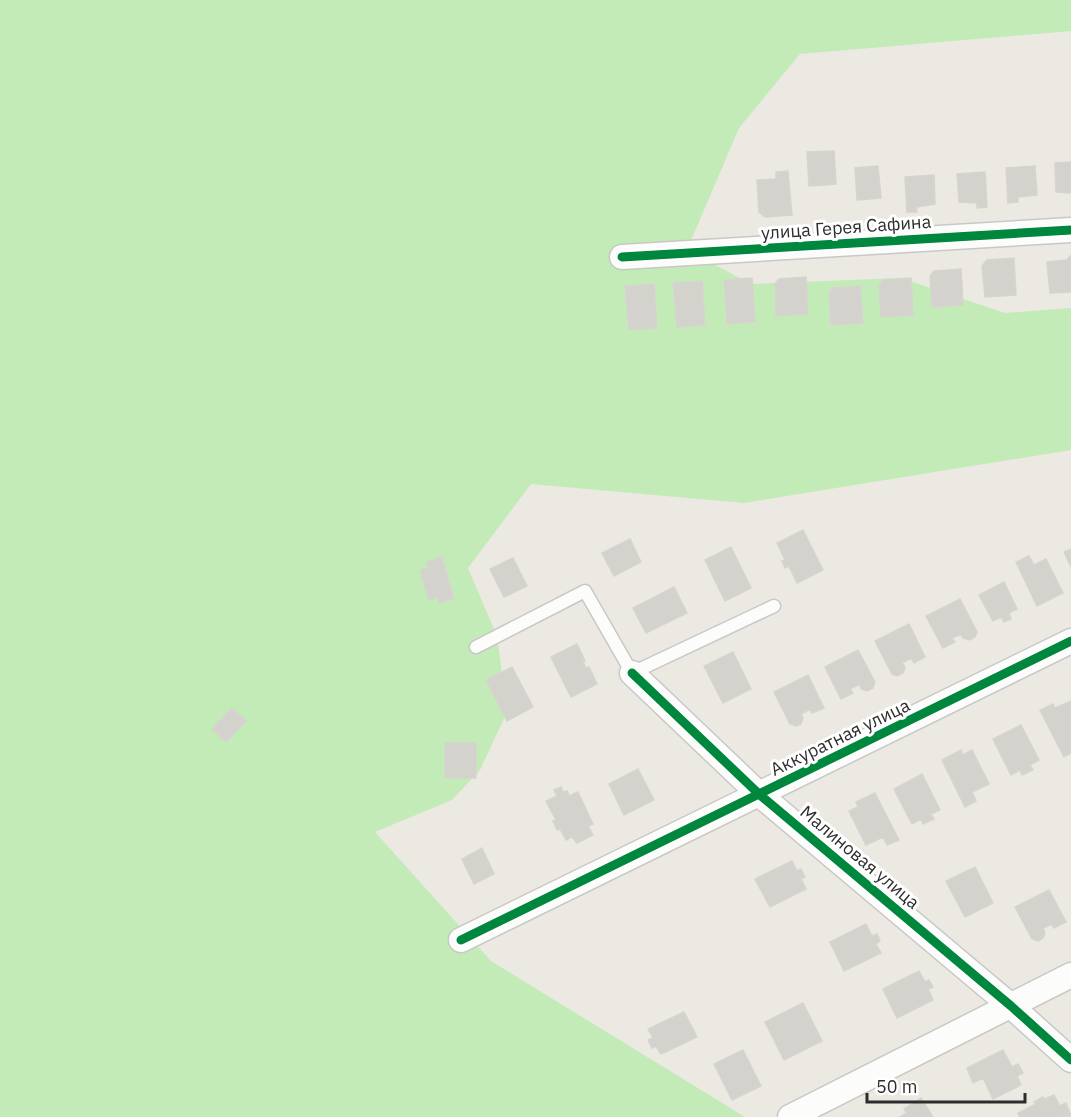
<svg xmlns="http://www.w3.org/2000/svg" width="1071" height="1117" font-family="'IBM Plex Sans',sans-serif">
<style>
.green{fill:#c3ebb8}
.building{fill:#d4d2cd;stroke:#d6d4ce;stroke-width:1.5}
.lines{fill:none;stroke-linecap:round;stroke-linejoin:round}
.service-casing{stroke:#c8c8c8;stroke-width:15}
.minor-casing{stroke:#c8c8c8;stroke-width:27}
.service{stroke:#fcfcfb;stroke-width:12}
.minor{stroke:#fcfcfb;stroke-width:24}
.cycleway-casing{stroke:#fff;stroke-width:13}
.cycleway{stroke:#00873e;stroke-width:9}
.labels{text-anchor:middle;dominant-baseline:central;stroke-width:6;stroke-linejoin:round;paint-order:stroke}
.street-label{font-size:18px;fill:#2d2d2d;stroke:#fff}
</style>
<rect width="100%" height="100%" fill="#ebe9e2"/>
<path class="green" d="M0 0H1071V31L800 54 739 128 687 250 751 284 901 278 1005 313 1071 308V450L744 503 531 484 468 568 497 636 507 712 480 770 452 800 375 832 491 961 745 1117H0Z"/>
<path class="building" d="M834 151 836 184 809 186 807 152Z
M1071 162V193L1056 192 1055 163Z
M878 166 881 198 857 200 855 168Z
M1035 166 1037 195 1018 197V202L1008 203 1006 168Z
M788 171 792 215 765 217 759 212 757 180 776 179V172Z
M985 172 987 207 977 208V203L959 202 957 174Z
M934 175 935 204 916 207 917 212H907L905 177Z
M1071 255V292L1050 293 1047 262 1067 260Z
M1014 258 1016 295 985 297 982 266 987 260Z
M961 269 963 305 932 307 930 276 934 271Z
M806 277 808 314 776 316 775 284 779 279Z
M752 278 755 322 727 324 724 280Z
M911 278 913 315 881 317 879 285 884 280Z
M702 281 705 325 677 327 673 283Z
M654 284 657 328 629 330 625 286Z
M860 286 863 323 831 325 829 293 833 288Z
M803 530 823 570 797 583 789 566 785 568 782 561 785 560 777 543Z
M630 539 641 562 614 576 602 553Z
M731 547 751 588 725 601 705 560Z
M1071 549V567L1064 552Z
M1029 556 1034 565 1046 559 1063 593 1037 606 1016 562Z
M442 557 454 599 439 603 438 597 429 600 420 570 428 568 427 562Z
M513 558 527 586 504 597 490 569Z
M1004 582 1017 609 1009 613 1011 619 1004 622 1001 617 993 621 979 595Z
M674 587 687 613 646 633 633 608Z
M960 599 977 632 975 637 969 640 963 638 961 634 952 638 955 642 943 648 926 616Z
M909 624 925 657 914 663 911 658 902 663 905 667 903 673 897 676 892 674 875 641Z
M577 644 585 661 583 662 586 668 589 667 597 684 571 697 551 657Z
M858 650 875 682 873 688 867 691 861 689 860 684 850 689 853 693 841 699 825 667Z
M733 652 751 689 723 703 704 666Z
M512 667 533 707 507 721 486 680Z
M808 675 824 708 812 713 810 709 801 714 803 718 801 724 796 726 790 724 774 692Z
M1071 701V753L1064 757 1040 710 1053 704 1055 708Z
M232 708 246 721 226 742 212 729Z
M1021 725 1039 760 1030 765 1033 770 1022 775 1020 770 1011 775 993 739Z
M445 743H476V778H445Z
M961 750 963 755 972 750 989 784 972 792 976 801 965 807 942 760Z
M638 769 654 800 624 815 609 784Z
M922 774 940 810 931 814 934 819 923 824 921 819 912 824 894 789Z
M561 787 563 792 567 791 569 796 578 792 593 824 588 826 593 835 577 843 572 837 566 840 560 829 557 830 553 821 556 820 546 801 557 796 554 790Z
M875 793 899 840 887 845 883 837 866 845 849 811 858 807 856 802Z
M482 848 494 874 474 884 462 859Z
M792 861 797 871 801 869 805 877 801 879 806 889 770 907 755 879Z
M975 867 993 903 965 917 946 881Z
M1049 890 1066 922 1054 928 1052 924 1043 928 1045 933 1043 938 1038 941 1032 939 1015 907Z
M866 924 872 936 877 934 880 941 876 944 881 953 844 971 830 942Z
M919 971 925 982 929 980 933 987 928 989 933 1000 897 1018 883 989Z
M803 1003 822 1041 784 1060 765 1022Z
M684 1012 697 1037 661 1054 656 1046 652 1048 648 1040 653 1038 648 1029Z
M743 1050 761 1086 732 1100 714 1064Z
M1003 1050 1012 1067 1018 1064 1023 1073 1017 1076 1021 1085 993 1099 983 1078 973 1083 967 1068Z
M1054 1095 1060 1106 1066 1103 1071 1116 1020 1117 1018 1113 1036 1104 1034 1102 1043 1097 1045 1099Z
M921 1098 933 1117H900L907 1113 904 1109Z"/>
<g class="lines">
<g class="service-casing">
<path id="service" d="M476 647 585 591 632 673 774 606"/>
</g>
<g class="minor-casing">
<path id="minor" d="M622 257 1071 230
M632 673 760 795 1011 1006 1071 1060
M461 940 1071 641
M790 1117 1071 975"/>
</g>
<use href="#service" class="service"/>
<use href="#minor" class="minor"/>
<g class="cycleway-casing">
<path id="cycleway" d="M622 257 1071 230
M632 673 760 795 1011 1006 1071 1060
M461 940 1071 641"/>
</g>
<use href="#cycleway" class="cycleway"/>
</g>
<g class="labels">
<g class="street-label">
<text transform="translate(846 227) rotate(-4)">улица Герея Сафина</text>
<text transform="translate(840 737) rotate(-26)">Аккуратная улица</text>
<text transform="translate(860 857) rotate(40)">Малиновая улица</text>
</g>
</g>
<path d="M867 1093v9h158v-9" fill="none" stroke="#2d2d2d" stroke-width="3"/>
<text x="876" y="1093" font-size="18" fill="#2d2d2d" stroke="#ffffff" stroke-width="4.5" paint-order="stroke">50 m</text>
</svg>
